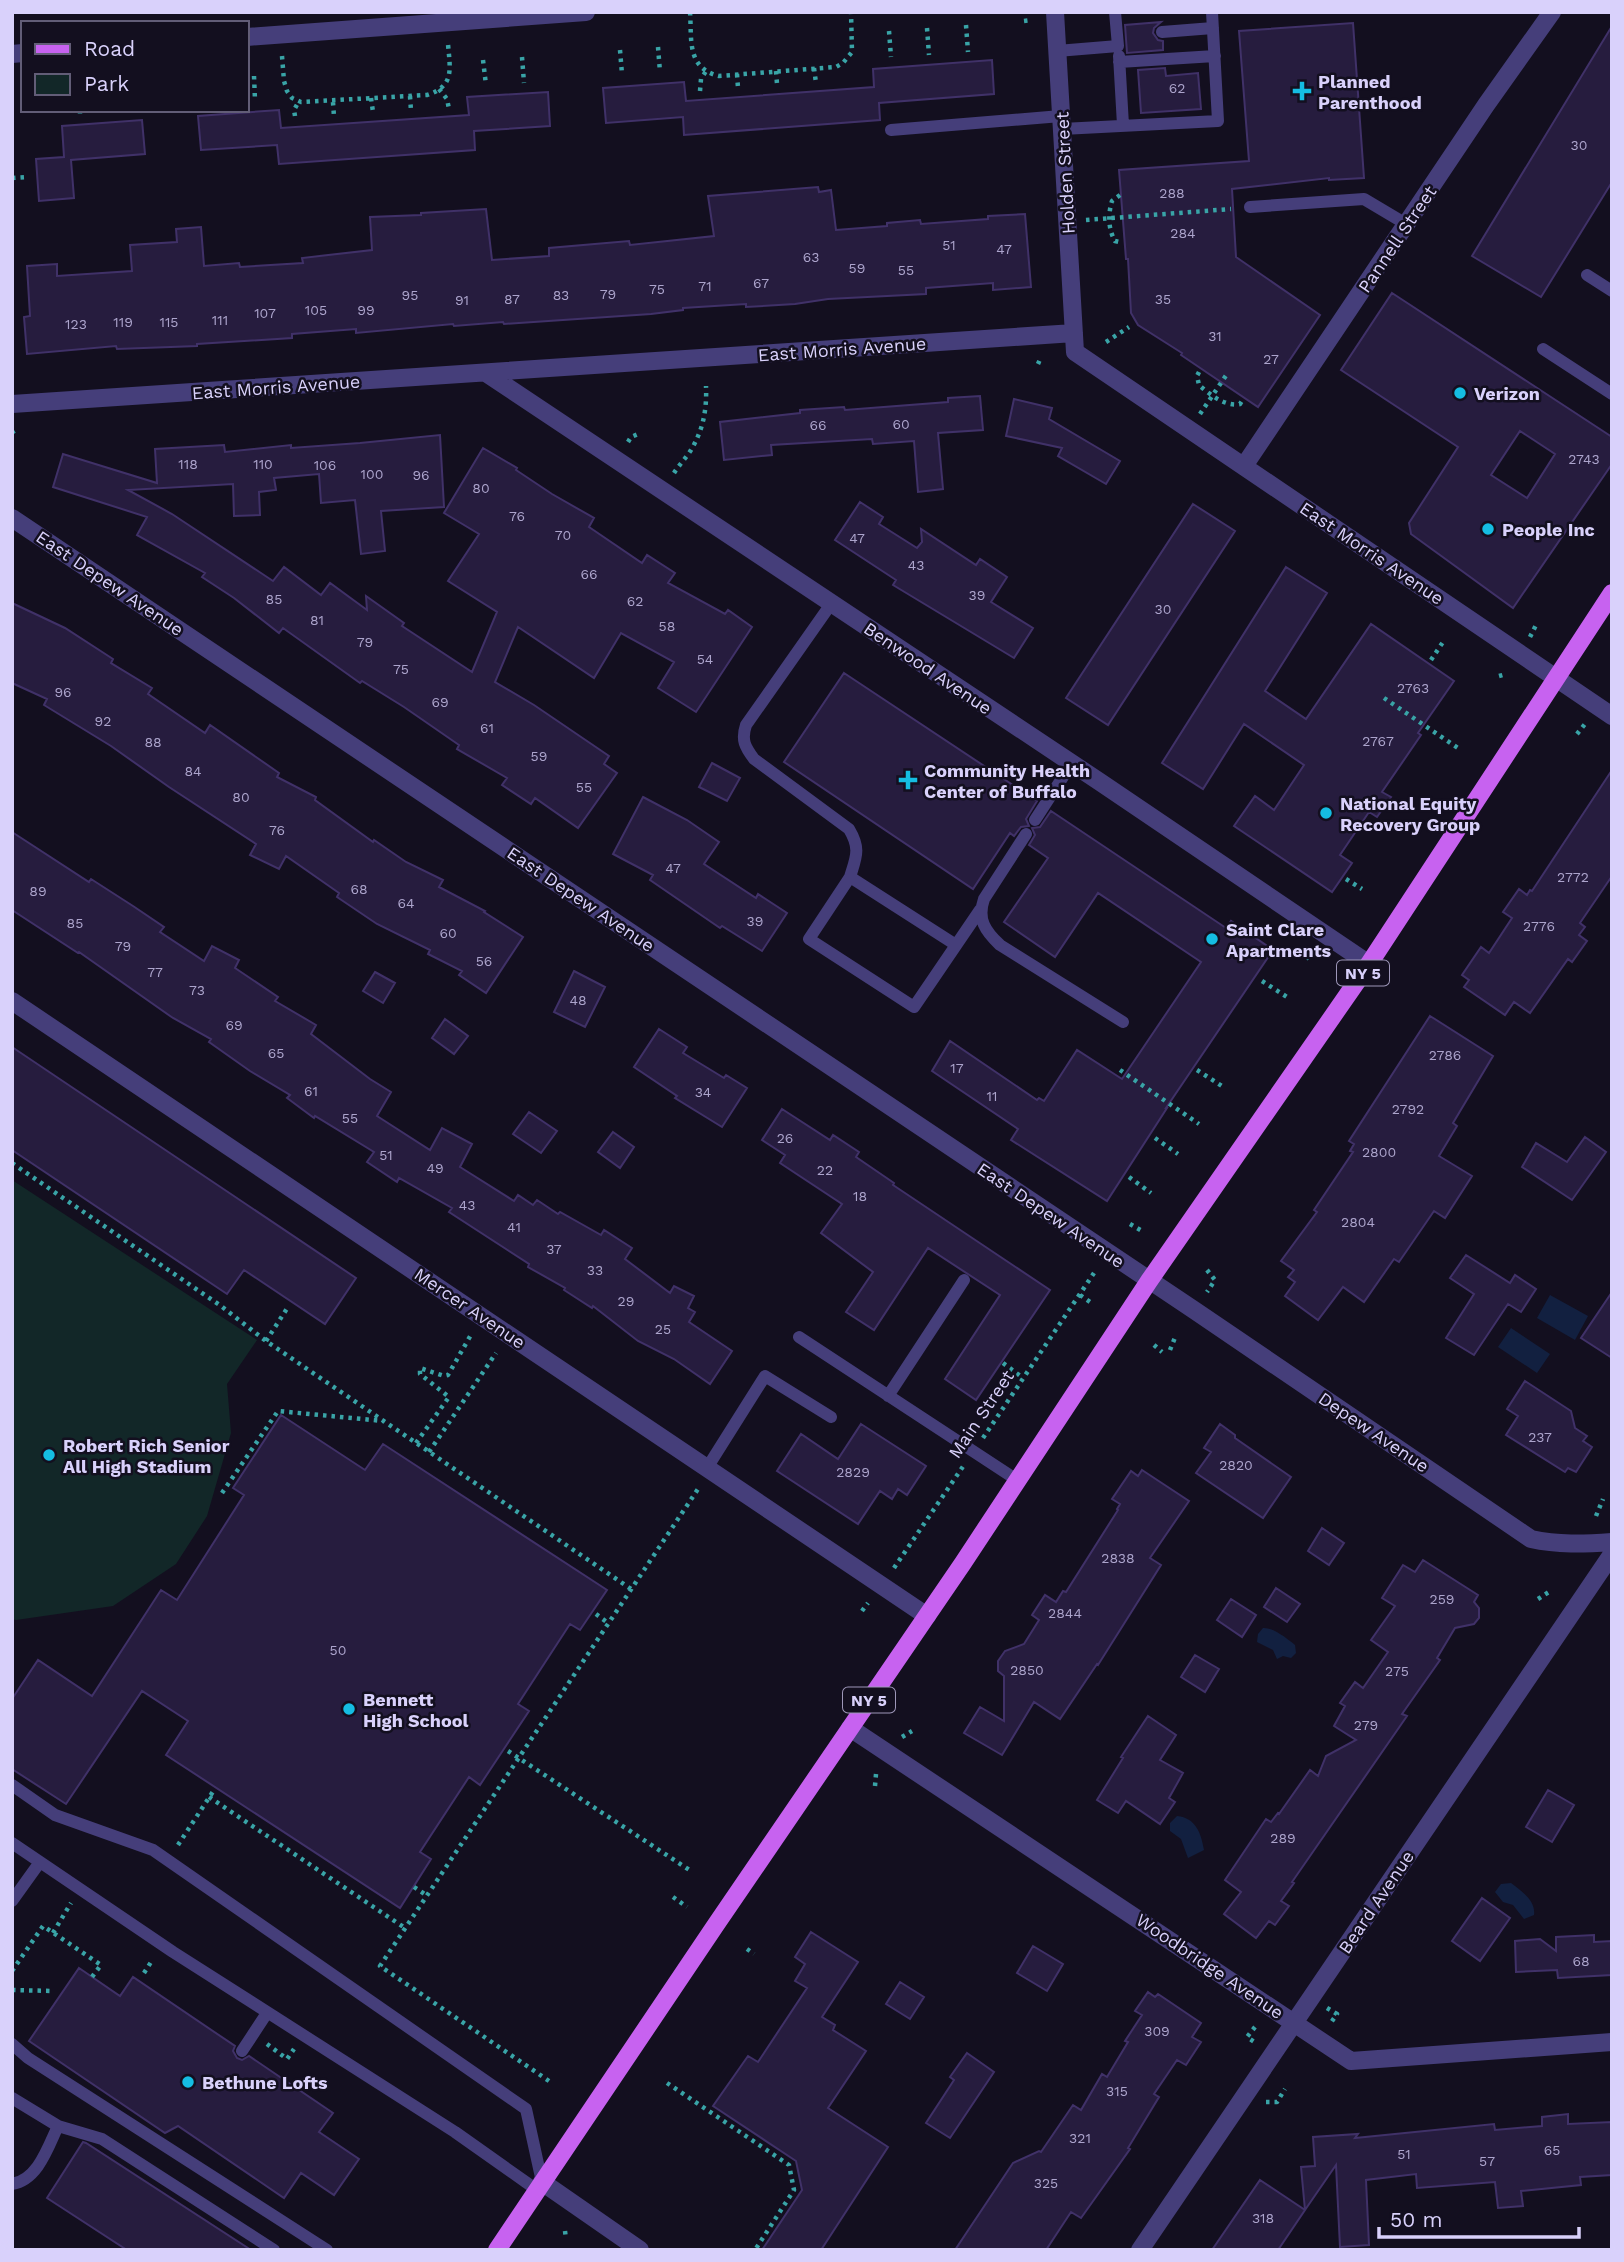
<svg xmlns="http://www.w3.org/2000/svg" width="1624" height="2262" font-family="'Work Sans',sans-serif">
<style>
.green{fill:#122728}
.water{fill:#122040}
.building{fill:#261c3e;stroke:#403168;stroke-width:2;fill-rule:evenodd}
.lines{fill:none;stroke-linecap:round;stroke-linejoin:round}
.path{stroke:#39a4a7;stroke-width:4.5;stroke-dasharray:3.5 5;stroke-linecap:butt}
.service{stroke:#453e7a;stroke-width:12}
.minor{stroke:#453e7a;stroke-width:18}
.tertiary{stroke:#453e7a;stroke-width:18}
.primary{stroke:#c762f0;stroke-width:18}
.poi-dot{fill:#15bde2;stroke:#130f1f;stroke-width:2.5}
.labels{text-anchor:middle;dominant-baseline:central;stroke-width:5;stroke-linejoin:round;paint-order:stroke}
.number-label{font-size:14px;fill:#aca4cc}
.shield{fill:#130f1f;stroke:#9e97b9;stroke-width:2}
.shield-label{font-size:16px;font-weight:bold;fill:#d9d1fb}
.poi-label{font-size:18px;font-weight:bold;fill:#d9d1fb;stroke:#130f1f;text-anchor:start}
.street-label{font-size:18px;fill:#d9d1fb;stroke:#130f1f}
</style>
<rect width="100%" height="100%" fill="#130f1f"/>
<path class="green" d="M12 1180 257 1340 227 1384 231 1433 207 1516 176 1564 113 1606 16 1620 12 1619Z"/>
<path class="water" d="M1550 1295 1588 1316 1575 1340 1537 1318Z
M1511 1328 1550 1354 1537 1373 1498 1347Z
M1263 1628C1272 1627 1288 1639 1295 1645L1296 1653 1291 1658 1283 1656 1277 1659 1273 1650 1257 1642 1258 1634Z
M1177 1816C1196 1818 1201 1833 1204 1850L1188 1858 1181 1839 1170 1831V1823Z
M1511 1883C1521 1891 1536 1900 1534 1915L1524 1919 1513 1905 1503 1902 1495 1892 1501 1884Z"/>
<path class="building" d="M1161 22 1154 28 1153 33 1158 40 1163 41V50L1127 53 1125 25Z
M1353 23 1364 178 1329 180V178L1232 189 1236 257 1320 315 1258 407 1181 355 1182 353 1138 325 1131 313 1128 259H1126L1119 170 1249 161 1239 31Z
M1612 26V182L1541 297 1472 256Z
M992 60 994 94 879 103 880 120 684 135 683 117 606 123 603 88 684 82 686 101 874 87 873 69Z
M1165 68 1166 76 1198 73 1201 109 1141 113 1138 70Z
M548 92 550 126 474 131 475 150 279 164 277 145 201 150 198 116 279 110 281 128 469 115 467 97Z
M142 120 145 154 71 160 74 198 39 201 36 159 64 157 62 126Z
M818 187 819 192 831 190 836 230 887 226V223L920 220 921 224 988 219V216L1025 214 1031 287 993 290V283L926 288V294L828 299 795 304 746 307V304L683 308V310L651 314 504 324 503 322 454 326 453 324 356 333V329L292 334V338L197 344V346L117 349 116 346 27 354 24 317 30 316 27 266 57 264V276L132 271 130 245 177 242 176 229 201 227 204 266 239 263 240 267 303 263 302 258 372 250 370 217 421 215V213L486 209 492 260 549 256V248L629 241 630 245 714 236 708 196Z
M1392 293 1612 437V464L1513 608 1411 534 1409 523 1458 447 1341 370ZM1520 431 1555 454 1527 498 1491 475Z
M980 396 983 430 938 433 943 489 918 492 914 441 873 444 872 439 771 445 772 455 724 460 720 422 800 413V410L844 407 845 410 948 402V398Z
M1014 399 1052 408 1049 419 1120 461 1106 484 1058 456 1062 448 1006 436Z
M440 435 444 507 381 511 385 551 361 554 355 500 321 503 319 474 274 478 276 490 259 492 260 515 234 516 233 484 128 490 172 514 273 581 284 567 321 595 330 583 367 610 366 596 404 623 402 626 472 672 497 612 448 581 479 534 444 513 483 448 517 468 516 470 552 494 594 518 589 527 642 563 647 555 675 573 668 583 725 614 728 610 752 627 696 712 658 688 674 662 621 633 594 678 518 627 495 682 534 705 609 756 604 764 617 773 578 828 535 798 531 804 502 785 507 778 457 749 459 745 404 707 362 681 360 683 283 628 279 633 234 598 202 577 205 573 137 535 147 517 53 487 63 454 157 483 155 449 224 445 225 452 291 445V448L360 443Z
M860 502 883 517 879 524 917 548 922 542 921 529 976 565 980 559 1007 577 991 602 1033 628 1014 658 893 585 896 580 835 540Z
M1193 504 1235 531 1108 725 1066 698Z
M1286 567 1327 593 1265 691 1306 719 1371 624 1454 681 1418 733 1421 735 1382 792 1391 797 1377 817 1369 812 1340 855 1352 863 1332 892 1234 826 1255 796 1274 810 1304 765 1244 724 1203 789 1162 763Z
M12 603 65 628 113 659 111 663 152 688 148 694 205 733 210 725 279 773 277 777 316 797 315 800 373 842 374 840 406 862 443 880 439 887 485 911 484 912 523 937 486 993 459 975 462 971 428 954 430 950 377 924 337 897 339 893 286 856 279 869 250 855 256 844 169 787 111 746 44 705 47 699 12 683Z
M844 673 1037 801 1026 819 1029 826 1021 827 1014 836 1010 833 973 889 784 762Z
M712 763 740 778 727 801 699 787Z
M1612 770V876L1580 923 1585 927 1579 935 1587 941 1572 962 1568 959 1530 1013 1514 1002 1505 1015 1464 987 1469 980 1462 975 1481 947 1489 953 1512 918 1503 912 1519 889 1527 895 1530 890 1532 891Z
M643 797 687 820 719 842 704 864 756 898 758 894 787 913 762 951 722 926 720 928 650 880 653 875 613 854Z
M1051 811 1226 928 1231 921 1273 950 1166 1108H1167L1107 1201 1011 1140 1018 1129 932 1071 950 1041 1037 1100 1039 1098 1044 1101 1077 1050 1122 1079 1201 962 1098 893 1055 957 1004 922 1048 858 1029 845 1035 835 1032 828 1040 827Z
M12 832 89 882 91 879 133 906 164 927 160 932 204 961 212 946 239 960 235 968 278 997 275 1001 316 1025 311 1034 370 1079 391 1092 377 1116 430 1150 442 1128 472 1144 460 1167 514 1201 518 1195 533 1205 537 1200 558 1214 560 1212 601 1235 604 1230 632 1248 625 1259 670 1293 674 1286 694 1296 688 1308 695 1312 689 1322 732 1351 710 1384 674 1359 638 1341 593 1306 592 1308 564 1290 565 1288 528 1267 529 1264 449 1212 452 1208 399 1178 397 1182 367 1162 374 1152 315 1116 314 1118 287 1098 290 1095 250 1071 209 1042 211 1039 173 1018 79 952 78 953 12 910Z
M574 971 605 987 585 1027 554 1012Z
M375 972 395 983 383 1003 363 991Z
M1430 1016 1493 1056 1453 1123 1457 1126 1439 1156 1472 1176 1445 1218 1434 1211 1399 1262 1394 1259 1364 1302 1343 1287 1318 1320 1285 1296 1295 1282 1288 1277 1294 1270 1281 1261 1317 1212 1314 1210 1353 1152 1350 1151 1354 1144 1349 1141Z
M445 1019 468 1036 454 1054 432 1038Z
M659 1029 687 1047 683 1053 724 1078 726 1075 747 1088 722 1127 675 1098 677 1096 634 1067Z
M12 1047 356 1278 325 1324 244 1270 227 1294 12 1150Z
M782 1109 830 1140 833 1135 859 1152 856 1157 894 1183 893 1185 1050 1290 976 1400 945 1379 1000 1295 928 1248 874 1330 846 1312 873 1272 821 1233 842 1204 780 1163 785 1155 762 1140Z
M529 1112 557 1131 541 1153 513 1134Z
M613 1132 634 1147 620 1168 598 1152Z
M1585 1137 1606 1152 1572 1200 1522 1167 1536 1143 1567 1162Z
M1466 1255 1510 1283 1515 1275 1536 1289 1521 1312 1508 1304 1474 1355 1446 1338 1474 1294 1450 1278Z
M1612 1292V1358L1581 1338Z
M1525 1381 1571 1411 1575 1428 1587 1436 1583 1441 1592 1447 1576 1472 1568 1468 1565 1472 1506 1435 1518 1416 1507 1409Z
M281 1415 365 1470 383 1444 607 1590 580 1630 570 1624 518 1704 529 1711 480 1785 469 1777 420 1852 431 1859 400 1908 166 1755 188 1721 142 1691 66 1804 12 1769V1699L38 1660 92 1696 161 1590 177 1600 244 1495 233 1488Z
M861 1424 926 1466 907 1495 898 1489 892 1499 880 1491 858 1524 777 1471 801 1434 838 1459Z
M1220 1424 1235 1435V1438L1291 1477 1263 1518 1196 1473 1211 1452 1204 1448Z
M1142 1470 1189 1501 1150 1558 1161 1565 1098 1665 1097 1664 1060 1719 1034 1702 1002 1755 964 1733 980 1707 1004 1721V1676L998 1671V1661L1005 1651 1024 1644 1039 1620 1032 1615 1045 1595 1056 1602 1063 1591 1066 1592 1118 1510 1117 1509 1120 1504 1112 1499 1131 1471 1138 1476Z
M1322 1528 1344 1543 1329 1565 1308 1551Z
M1423 1560 1478 1595 1474 1602 1479 1608V1618L1474 1624 1455 1628 1437 1658 1440 1660 1402 1714 1407 1716 1292 1882 1294 1883 1281 1901 1289 1906 1275 1925 1269 1921 1256 1938 1224 1914 1241 1892 1225 1880 1266 1819 1271 1822 1278 1813 1279 1814 1310 1770 1318 1776 1326 1756 1356 1740 1334 1726 1345 1706 1340 1703 1355 1682 1363 1688 1388 1652 1371 1640 1395 1606 1382 1598 1403 1565 1415 1572Z
M1276 1588 1300 1604 1287 1622 1264 1607Z
M1231 1599 1256 1615 1242 1637 1217 1620Z
M1195 1655 1219 1669 1205 1692 1181 1677Z
M1148 1716 1176 1735 1160 1760 1183 1773 1169 1798 1175 1802 1160 1824 1126 1801 1118 1813 1097 1800 1123 1758 1121 1757Z
M1548 1790 1574 1805 1552 1842 1526 1827Z
M1482 1898 1510 1918 1480 1961 1452 1941Z
M811 1932 858 1962 822 2017 835 2025 833 2030 866 2051 828 2108 888 2147 821 2250H762L802 2190 796 2161 713 2106 748 2056 758 2062 807 1988 795 1981 805 1964 795 1957Z
M1594 1935V1942L1612 1941V1975L1558 1978 1557 1970 1516 1972 1515 1941 1540 1939 1556 1951V1937Z
M1033 1946 1063 1964 1047 1991 1017 1973Z
M79 1968 120 1996 133 1977 235 2046 233 2051 237 2058 242 2060 249 2056 333 2113 319 2132 359 2159 334 2195 301 2173 284 2198 178 2126 165 2133 29 2041Z
M900 1982 924 1997 910 2019 886 2004Z
M1148 1992 1155 1997 1158 1994 1201 2023 1192 2037 1201 2042 1186 2065 1177 2060 1154 2094 1159 2097 1128 2148 1130 2149 1081 2218 1071 2212 1046 2250H955L1013 2163 1039 2151 1041 2152 1073 2105 1081 2110 1102 2074 1107 2077 1128 2042 1125 2041 1142 2015 1135 2011Z
M967 2053 994 2072 950 2138 926 2123 954 2080 950 2077Z
M1568 2114V2124L1612 2122V2175L1580 2177 1581 2185 1521 2191 1523 2206 1498 2208 1495 2182 1417 2188 1416 2174 1366 2180 1369 2245 1340 2247 1336 2165 1305 2210 1301 2167 1315 2166 1313 2137 1358 2134 1355 2138 1494 2124 1495 2130 1542 2126V2117Z
M83 2142 86 2143 251 2250H127L47 2198Z
M1260 2180 1305 2210 1278 2250H1212Z"/>
<g class="lines">
<path class="path" d="M690 12C692 39 686 68 719 76L836 67 843 63 852 52 851 12
M1024 21 1032 20
M966 25 968 52
M927 28 929 55
M889 31 891 57
M658 47 660 72
M620 50 622 74
M282 56 284 81 287 91 292 98 301 102 427 95C455 86 450 69 448 44
M522 57 524 83
M483 60 486 85
M814 68 816 83
M776 71 777 84
M737 74 738 88
M254 76 255 100
M439 89 447 99 449 109
M700 91 701 79 706 71
M410 96 411 111
M371 98 373 112
M333 102 334 117
M80 110V114
M295 116 294 110 299 101
M12 178 27 177
M1120 195 1112 201C1108 214 1108 229 1115 241L1123 243
M1086 220 1231 209
M1106 342 1129 327
M1038 364 1041 357
M1199 372 1197 376 1199 385C1209 394 1225 407 1240 404L1242 401
M1200 414 1227 374
M12 431 15 436
M628 442 631 437 638 434
M674 473C679 465 686 458 691 450 703 430 707 410 706 386
M1530 637 1536 625
M1431 660 1445 639
M1499 676 1506 674
M1384 698 1458 748
M1577 734 1585 724
M1346 879 1362 889
M1306 959 1312 953
M1262 981 1287 997
M1120 1070 1199 1124
M1197 1070 1225 1088
M1155 1138 1178 1154
M12 1163 221 1306 266 1341 631 1589
M1129 1177 1151 1193
M1130 1224 1142 1231
M1207 1270 1215 1280 1207 1292
M1080 1295 1093 1304
M266 1341 288 1307
M1154 1345 1162 1352
M1170 1350 1176 1335
M1003 1363 1023 1378
M983 1438 1094 1273
M416 1443 449 1397 420 1374V1368L444 1376 448 1375 472 1333
M429 1452 496 1353
M222 1493 278 1411 383 1421
M1596 1516 1603 1499
M894 1568 964 1465
M1538 1599 1552 1590
M862 1611 868 1603
M596 1614 608 1623
M902 1737 912 1731
M508 1751 691 1871
M875 1786 876 1774
M209 1797 405 1928
M178 1845 214 1790
M414 1887 426 1895
M673 1897 687 1907
M53 1933 71 1903
M747 1949 754 1954
M12 1971 43 1926 101 1965 92 1977
M144 1973 153 1959
M12 1990 54 1991
M1327 2008 1337 2014 1330 2024
M1255 2027 1247 2037 1256 2043
M267 2044 287 2059 294 2049
M549 2081 380 1966 698 1489
M667 2083 789 2165 794 2190 755 2250
M1266 2102H1277L1285 2089
M565 2231 566 2239"/>
<path class="service" d="M1162 32 1213 28
M1057 51 1118 46 1115 12
M1119 56 1123 125
M1119 62 1215 56
M1062 129 1218 121 1212 12
M891 130 1061 116
M1250 207 1364 199 1406 224
M1587 275 1612 291
M1543 349 1612 394
M831 604 746 725C741 740 745 747 754 759L849 829C861 849 856 857 850 877
M1035 820 1072 763
M1026 834 984 899C977 919 985 931 1000 945L1123 1022
M956 945 850 877 809 939 914 1007 980 910
M799 1337 1017 1480
M888 1396 964 1280
M707 1468 765 1376 831 1417
M12 1785 55 1815 153 1850 526 2109 542 2182
M12 1843 173 1952 455 2132 537 2190
M12 1901 40 1862
M12 2044 28 2058 327 2250
M242 2051 267 2013
M12 2098 58 2126C48 2147 38 2180 12 2184
M58 2126 102 2139 274 2250"/>
<path class="minor" d="M1055 12 1075 352 1612 716
M486 373 1100 782 1369 964
M12 404 1074 333
M1244 466 1486 105 1552 12
M12 518 1194 1310 1531 1539C1558 1545 1584 1544 1612 1542
M12 1001 927 1616
M850 1728 1351 2061 1612 2042
M542 2182 640 2250
M1140 2250 1612 1554"/>
<path class="tertiary" d="M247 37 586 12
M12 54 23 53"/>
<path class="primary" d="M497 2250 715 1926 963 1563 1149 1281 1369 964 1612 593"/>
</g>
<g class="poi-dot">
<path d="M1298.5 80.5h7v7h7v7h-7v7h-7v-7h-7v-7h7z"/>
<circle cx="1460" cy="393" r="7"/>
<circle cx="1488" cy="529" r="7"/>
<path d="M904.5 769.5h7v7h7v7h-7v7h-7v-7h-7v-7h7z"/>
<circle cx="1326" cy="813" r="7"/>
<circle cx="1212" cy="939" r="7"/>
<circle cx="49" cy="1455" r="7"/>
<circle cx="349" cy="1709" r="7"/>
<circle cx="188" cy="2082" r="7"/>
</g>
<g class="labels">
<g class="number-label">
<text x="1177" y="88">62</text>
<text x="1579" y="145">30</text>
<text x="1172" y="193">288</text>
<text x="1183" y="233">284</text>
<text x="949" y="245">51</text>
<text x="1004" y="249">47</text>
<text x="811" y="257">63</text>
<text x="857" y="268">59</text>
<text x="906" y="270">55</text>
<text x="761" y="283">67</text>
<text x="705" y="286">71</text>
<text x="657" y="289">75</text>
<text x="608" y="294">79</text>
<text x="410" y="295">95</text>
<text x="561" y="295">83</text>
<text x="512" y="299">87</text>
<text x="1163" y="299">35</text>
<text x="462" y="300">91</text>
<text x="316" y="310">105</text>
<text x="366" y="310">99</text>
<text x="265" y="313">107</text>
<text x="220" y="320">111</text>
<text x="123" y="322">119</text>
<text x="169" y="322">115</text>
<text x="76" y="324">123</text>
<text x="1215" y="336">31</text>
<text x="1271" y="359">27</text>
<text x="901" y="424">60</text>
<text x="818" y="425">66</text>
<text x="1584" y="459">2743</text>
<text x="188" y="464">118</text>
<text x="263" y="464">110</text>
<text x="325" y="465">106</text>
<text x="372" y="474">100</text>
<text x="421" y="475">96</text>
<text x="481" y="488">80</text>
<text x="517" y="516">76</text>
<text x="563" y="535">70</text>
<text x="857" y="538">47</text>
<text x="916" y="565">43</text>
<text x="589" y="574">66</text>
<text x="977" y="595">39</text>
<text x="274" y="599">85</text>
<text x="635" y="601">62</text>
<text x="1163" y="609">30</text>
<text x="317" y="620">81</text>
<text x="667" y="626">58</text>
<text x="365" y="642">79</text>
<text x="705" y="659">54</text>
<text x="401" y="669">75</text>
<text x="1413" y="688">2763</text>
<text x="63" y="692">96</text>
<text x="440" y="702">69</text>
<text x="103" y="721">92</text>
<text x="487" y="728">61</text>
<text x="1378" y="741">2767</text>
<text x="153" y="742">88</text>
<text x="539" y="756">59</text>
<text x="193" y="771">84</text>
<text x="584" y="787">55</text>
<text x="241" y="797">80</text>
<text x="277" y="830">76</text>
<text x="673" y="868">47</text>
<text x="1573" y="877">2772</text>
<text x="359" y="889">68</text>
<text x="38" y="891">89</text>
<text x="406" y="903">64</text>
<text x="755" y="921">39</text>
<text x="75" y="923">85</text>
<text x="1539" y="926">2776</text>
<text x="448" y="933">60</text>
<text x="123" y="946">79</text>
<text x="484" y="961">56</text>
<text x="155" y="972">77</text>
<text x="197" y="990">73</text>
<text x="578" y="1000">48</text>
<text x="234" y="1025">69</text>
<text x="276" y="1053">65</text>
<text x="1445" y="1055">2786</text>
<text x="957" y="1068">17</text>
<text x="311" y="1091">61</text>
<text x="703" y="1092">34</text>
<text x="992" y="1096">11</text>
<text x="1408" y="1109">2792</text>
<text x="350" y="1118">55</text>
<text x="785" y="1138">26</text>
<text x="1379" y="1152">2800</text>
<text x="386" y="1155">51</text>
<text x="435" y="1168">49</text>
<text x="825" y="1170">22</text>
<text x="860" y="1196">18</text>
<text x="467" y="1205">43</text>
<text x="1358" y="1222">2804</text>
<text x="514" y="1227">41</text>
<text x="554" y="1249">37</text>
<text x="595" y="1270">33</text>
<text x="626" y="1301">29</text>
<text x="663" y="1329">25</text>
<text x="1540" y="1437">237</text>
<text x="1236" y="1465">2820</text>
<text x="853" y="1472">2829</text>
<text x="1118" y="1558">2838</text>
<text x="1442" y="1599">259</text>
<text x="1065" y="1613">2844</text>
<text x="338" y="1650">50</text>
<text x="1027" y="1670">2850</text>
<text x="1397" y="1671">275</text>
<text x="1366" y="1725">279</text>
<text x="1283" y="1838">289</text>
<text x="1581" y="1961">68</text>
<text x="1157" y="2031">309</text>
<text x="1117" y="2091">315</text>
<text x="1080" y="2138">321</text>
<text x="1552" y="2150">65</text>
<text x="1404" y="2154">51</text>
<text x="1487" y="2161">57</text>
<text x="1046" y="2183">325</text>
<text x="1263" y="2218">318</text>
</g>
<g class="shield">
<rect x="1337" y="960.5" width="52" height="25" rx="5"/>
<rect x="843" y="1687.5" width="52" height="25" rx="5"/>
</g>
<g class="shield-label">
<text x="1363" y="973">NY 5</text>
<text x="869" y="1700">NY 5</text>
</g>
<g class="poi-label">
<text x="1318" y="81">Planned<tspan x="1318" dy="21">Parenthood</tspan></text>
<text x="1474" y="393">Verizon</text>
<text x="1502" y="529">People Inc</text>
<text x="924" y="770">Community Health<tspan x="924" dy="21">Center of Buffalo</tspan></text>
<text x="1340" y="803">National Equity<tspan x="1340" dy="21">Recovery Group</tspan></text>
<text x="1226" y="929">Saint Clare<tspan x="1226" dy="21">Apartments</tspan></text>
<text x="63" y="1445">Robert Rich Senior<tspan x="63" dy="21">All High Stadium</tspan></text>
<text x="363" y="1699">Bennett<tspan x="363" dy="21">High School</tspan></text>
<text x="202" y="2082">Bethune Lofts</text>
</g>
<g class="street-label">
<text transform="translate(1065 173) rotate(-93)">Holden Street</text>
<text transform="translate(1397 239) rotate(-56)">Pannell Street</text>
<text transform="translate(842 349) rotate(-4)">East Morris Avenue</text>
<text transform="translate(276 387) rotate(-4)">East Morris Avenue</text>
<text transform="translate(1372 553) rotate(34)">East Morris Avenue</text>
<text transform="translate(110 583) rotate(34)">East Depew Avenue</text>
<text transform="translate(928 668) rotate(34)">Benwood Avenue</text>
<text transform="translate(581 899) rotate(34)">East Depew Avenue</text>
<text transform="translate(1051 1215) rotate(34)">East Depew Avenue</text>
<text transform="translate(470 1308) rotate(34)">Mercer Avenue</text>
<text transform="translate(981 1414) rotate(-56)">Main Street</text>
<text transform="translate(1374 1432) rotate(34)">Depew Avenue</text>
<text transform="translate(1376 1902) rotate(-56)">Beard Avenue</text>
<text transform="translate(1210 1966) rotate(34)">Woodbridge Avenue</text>
</g>
</g>
<rect width="1624" height="2262" fill="none" stroke="#d9d1fb" stroke-width="28"/>
<rect x="21" y="21" width="228" height="91" fill="#130f1f" stroke="#625d77" stroke-width="2"/>
<rect x="35" y="44" width="35" height="10" fill="#c762f0" stroke="#625d77" stroke-width="2"/>
<text x="84" y="56" font-size="21" fill="#d9d1fb">Road</text>
<rect x="35" y="74" width="35" height="21" fill="#122728" stroke="#625d77" stroke-width="2"/>
<text x="84" y="91" font-size="21" fill="#d9d1fb">Park</text>
<path d="M1379 2227v10h200v-10" fill="none" stroke="#d9d1fb" stroke-width="3.5"/>
<text x="1390" y="2227" font-size="21" fill="#d9d1fb" stroke="#130f1f" stroke-width="5" paint-order="stroke">50 m</text>
</svg>
